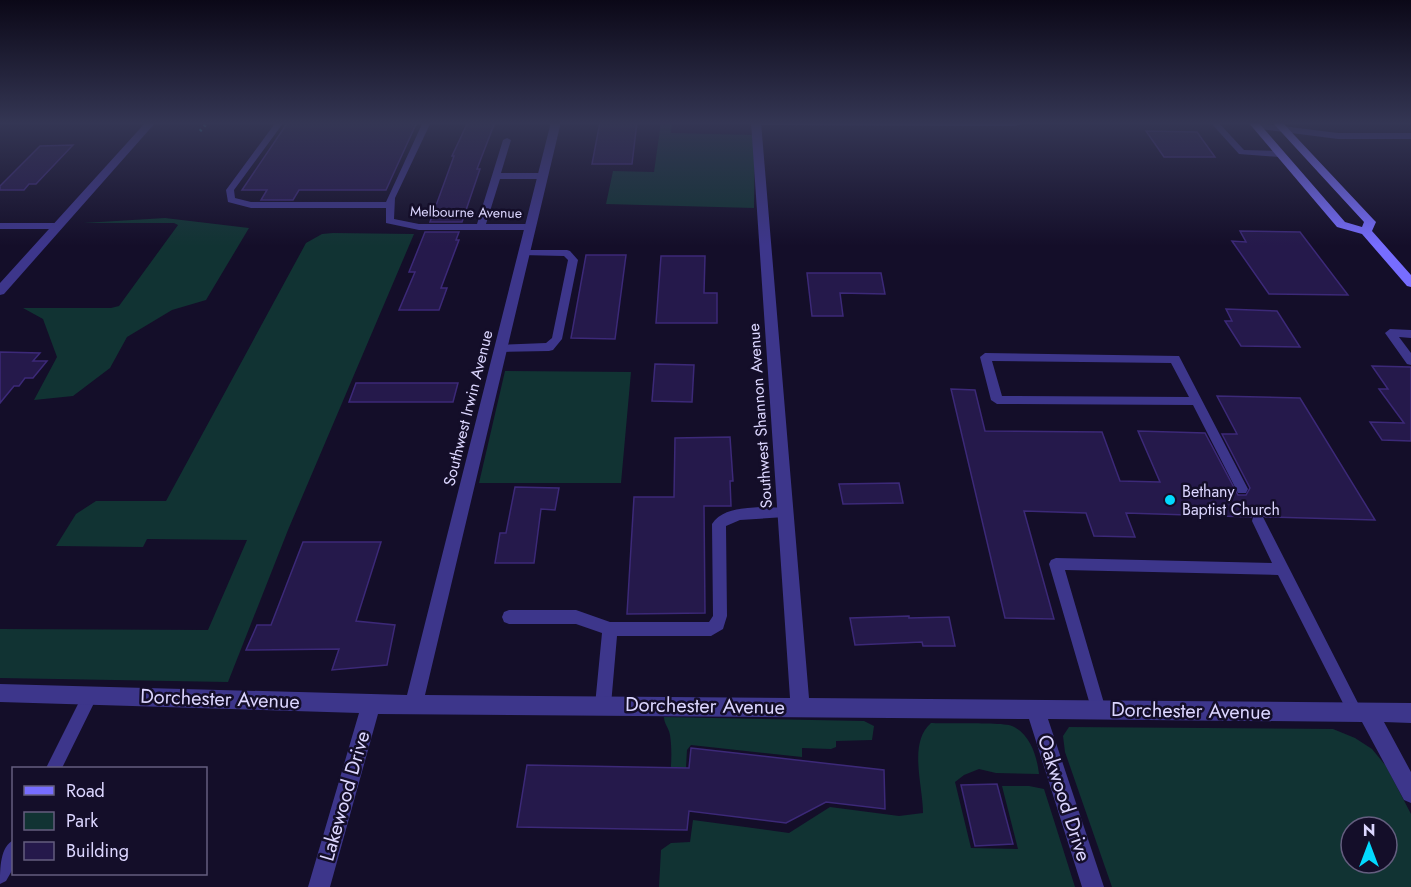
<svg xmlns="http://www.w3.org/2000/svg" width="1411" height="887" font-family="Jost,sans-serif">
<style>
.green{fill:#133;fill-rule:evenodd}
.building{fill:#25194b;stroke:#3c2978;stroke-width:1.5}
.lines{fill:none;stroke-linecap:round;stroke-linejoin:round}
.path{stroke:#27c2bf;stroke-width:3;stroke-dasharray:2 4;stroke-linecap:butt}
.lane{fill:#3d368b;fill-rule:evenodd}
.street{fill:#3d368b;fill-rule:evenodd}
.secondary{fill:#776dff;fill-rule:evenodd}
.poi-dot{fill:#02daff;stroke:#140e29;stroke-width:2}
.labels{text-anchor:middle;dominant-baseline:central;stroke-width:5;stroke-linejoin:round;paint-order:stroke}
.far-street-label{font-size:14px;fill:#dcd6ff;stroke:#140e29}
.street-label{font-size:16px;fill:#dcd6ff;stroke:#140e29}
.poi-label{font-size:16px;fill:#dcd6ff;stroke:#140e29;text-anchor:start}
.near-street-label{font-size:20px;fill:#dcd6ff;stroke:#140e29}
</style>
<rect width="100%" height="100%" fill="#140e29"/>
<path class="green" d="M661 122H672L671 133 755 135 754 208 606 204 613 171 654 172Z
M165 218 249 228 206 300 172 310 127 337 110 368 73 396 34 400 57 357 43 319 23 308H111L119 306 178 225 174 223H83Z
M333 233 414 234 288 530 228 682 0 678V629L208 630 247 540 147 539 143 547 56 546 76 514 96 501H166L306 243 322 234Z
M505 371 631 372 621 483H479Z
M664 717 864 721 874 726 872 740 836 741V747L831 749 802 748V757L691 745 687 750 683 819 666 818C668 791 674 761 670 735 669 728 664 724 664 717Z
M931 723C945 724 1003 722 1012 726 1030 734 1037 756 1039 774L996 773 979 769 964 775 955 782 971 848 1018 849 1002 786H1029L1044 789 1075 887H659L661 850 671 843 690 842 693 820 789 833 830 807 899 816 923 813C923 785 908 743 931 723Z
M1069 727 1333 729 1355 738 1372 749 1386 766 1411 814V887H1112L1065 752 1063 736ZM1351 827H1387V863H1351Z"/>
<path class="building" d="M288 122H417L386 190H299L293 200H261L267 190H242Z
M468 122H495L477 169H480L462 222H430L454 156H452Z
M600 122H637L632 164H592Z
M1146 131 1197 132 1215 157H1164Z
M73 145 36 184H29L24 190H0V186L40 146Z
M1240 231 1300 232 1348 295 1269 294 1232 241 1246 242Z
M425 232H459L456 240H459L441 288H447L439 310H399L415 272H409Z
M586 255H626L615 339 571 338Z
M661 256H705L704 293H717V323H656Z
M807 273H881L885 294 840 293 843 316H812Z
M1226 309 1277 311 1300 347 1241 346 1225 321H1232Z
M0 352 40 353 33 361H47L33 378H25L19 386H14L0 403Z
M655 364 694 365 692 402 652 401Z
M1372 366 1411 367V441L1382 440 1370 422 1404 423 1379 389H1388Z
M356 383H458L453 402H349Z
M951 389 975 390 985 431 1102 432 1120 481 1160 482 1138 431 1205 433 1238 495H1246L1250 488 1222 434H1237L1217 396 1300 398 1375 520 1266 517 1258 514 1251 517 1126 513 1135 537 1094 536 1086 513 1024 511 1054 619 1005 618Z
M730 437 733 481H730L731 506H704L705 613 627 614 634 497H674L675 438Z
M899 483 903 503 843 504 839 484Z
M515 487 559 488 555 510 541 509 534 563H495L500 533H506Z
M303 542H381L356 621 395 625 387 665 332 670 339 649 246 650 257 625H271Z
M909 616V618L949 617 955 646H923L922 642 855 645 850 618Z
M691 748 884 770 885 809 826 802 786 823 689 811 687 830 517 827 527 765 689 768Z
M997 784 1013 844 975 846 961 785Z"/>
<g class="lines">
<path class="path" d="M200 131 208 122"/>
<path class="lane" d="M276 122H284L234 190 235 198 251 202H386L423 122H431L395 198 394 219 419 224H477L503 140 507 138 511 140 501 173H544L548 176 544 179H500L486 224H530L535 227 530 230H419L386 223V208H251L228 202 226 190Z
M753 122H1034L1014 126 756 125H753Z
M1210 122H1218L1244 150 1279 151 1283 154 1279 157 1239 154Z
M0 223H57L62 226 57 229H0Z
M524 250H567L570 251 578 260 562 339 553 350 549 351 501 352 497 351 496 348 497 345 546 343 552 338 568 260 564 256 521 255 519 253Z
M1390 329 1411 330V338L1399 337 1411 353V365L1407 364 1385 333Z
M985 353 1179 356 1248 489 1246 493H1238L1193 405 997 404 991 400 980 357ZM992 361 1171 363 1189 397 1002 396Z
M760 507 790 508 791 512 790 516 785 517 740 520 726 526 727 616 723 629 711 636H617L611 705 608 710 603 713 598 710 595 705 602 633 576 624H509L504 622 502 617 504 612 509 610H576L610 622H709L713 616 712 524C721 509 744 508 760 507Z
M1258 516 1263 517 1360 707 1363 712 1360 717 1355 720 1350 717 1278 575 1065 570 1106 710 1103 715 1098 718 1093 715 1049 564 1051 560 1056 558 1272 563 1252 521 1253 517Z
M90 688 95 690 98 695 62 768H46L85 690Z
M14 840V867L6 881 0 884C0 869 0 846 14 840Z"/>
<path class="street" d="M146 122H156L4 294 0 295V283Z
M551 122H561L425 695 790 698 751 122H761L809 698 1411 703V723L1384 722 1411 772V803L1404 800 1362 722 1048 719 1104 887H1082L1029 719 378 714 330 887H308L359 713 0 702V684L407 695Z
M1257 123 1338 133H1411V139H1338L1253 128V124Z"/>
<path class="secondary" d="M1248 122H1258L1345 222 1362 227 1364 222 1272 122H1282L1374 220 1376 222 1372 231 1411 275V287L1407 286 1362 234 1337 227Z"/>
</g>
<linearGradient id="sky" x2="0" y2="1"><stop stop-color="#0b0817"/><stop offset="0.5" stop-color="#343654"/><stop offset="1" stop-color="#343654" stop-opacity="0"/></linearGradient>
<rect width="1411" height="246" fill="url(#sky)"/>
<circle class="poi-dot" cx="1170" cy="500" r="6"/>
<g class="labels">
<g class="far-street-label">
<text transform="translate(466 212) rotate(1)">Melbourne Avenue</text>
</g>
<g class="street-label">
<text transform="translate(468 408) rotate(-76)">Southwest Irwin Avenue</text>
<text transform="translate(760 416) rotate(-94)">Southwest Shannon Avenue</text>
</g>
<g class="poi-label">
<text x="1182" y="491">Bethany<tspan x="1182" dy="18">Baptist Church</tspan></text>
</g>
<g class="near-street-label">
<text transform="translate(220 699) rotate(2)">Dorchester Avenue</text>
<text transform="translate(705 706) rotate(1)">Dorchester Avenue</text>
<text transform="translate(1191 711) rotate(1)">Dorchester Avenue</text>
<text transform="translate(345 796) rotate(-74)">Lakewood Drive</text>
<text transform="translate(1064 798) rotate(72)">Oakwood Drive</text>
</g>
</g>
<rect x="12" y="767" width="195" height="108" fill="#140e29" stroke="#645e7f" stroke-width="1.5"/>
<rect x="24" y="786" width="30" height="9" fill="#776dff" stroke="#645e7f" stroke-width="1.5"/>
<text x="66" y="797" font-size="18" fill="#dcd6ff">Road</text>
<rect x="24" y="812" width="30" height="18" fill="#113333" stroke="#645e7f" stroke-width="1.5"/>
<text x="66" y="827" font-size="18" fill="#dcd6ff">Park</text>
<rect x="24" y="842" width="30" height="18" fill="#25194b" stroke="#645e7f" stroke-width="1.5"/>
<text x="66" y="857" font-size="18" fill="#dcd6ff">Building</text>
<g transform="translate(1369 845)"><circle r="28" fill="#140e29" stroke="#645e7f" stroke-width="1.5"/>
<path d="M0-4.5L10 22L0 15L-10 22Z" fill="#02daff"/>
<text y="-9" font-size="16" font-weight="bold" text-anchor="middle" fill="#dcd6ff">N</text>
</g>
</svg>
